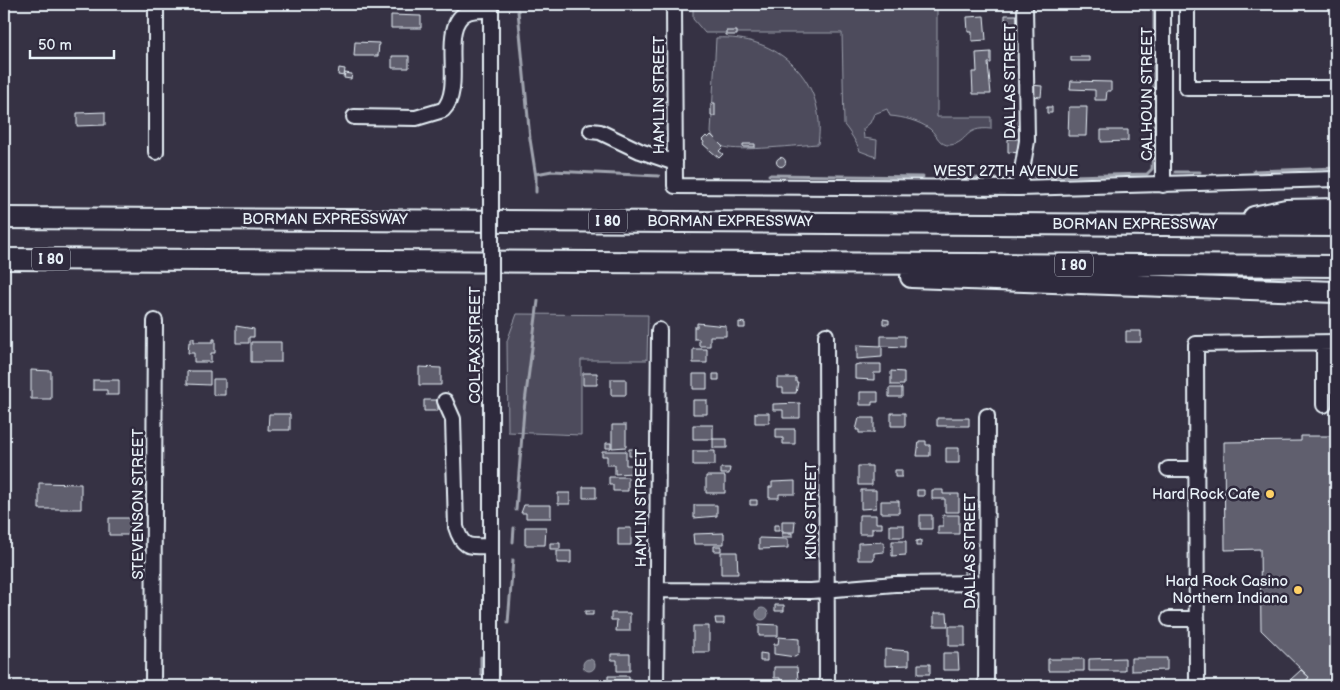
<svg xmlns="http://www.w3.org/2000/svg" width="1340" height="690" font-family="'Balsamiq Sans',sans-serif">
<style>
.green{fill:#4d4b5c;stroke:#9a9eaa}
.water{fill:#70717f;stroke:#a0a4af}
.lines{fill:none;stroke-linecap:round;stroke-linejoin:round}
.stream{stroke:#a0a4af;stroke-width:3}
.building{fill:#605e6e;stroke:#e8f1f8}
.minor-casing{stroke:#e8f1f8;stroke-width:18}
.highway-casing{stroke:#e8f1f8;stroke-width:24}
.minor{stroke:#2f2a3d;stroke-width:14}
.highway{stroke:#2f2a3d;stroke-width:20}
.minor-bridge-casing{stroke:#e8f1f8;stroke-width:18;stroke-linecap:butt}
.minor-bridge{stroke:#2f2a3d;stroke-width:14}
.poi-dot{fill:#ffd166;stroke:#2f2a3d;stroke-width:2}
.labels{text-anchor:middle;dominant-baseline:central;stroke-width:5;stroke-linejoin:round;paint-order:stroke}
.shield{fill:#2f2a3d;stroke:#b0b5c0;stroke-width:1}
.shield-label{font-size:14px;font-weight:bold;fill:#e8f1f8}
.street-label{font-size:15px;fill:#e8f1f8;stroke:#2f2a3d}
.poi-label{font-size:15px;fill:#e8f1f8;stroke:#2f2a3d;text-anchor:end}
</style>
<rect width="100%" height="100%" fill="#363244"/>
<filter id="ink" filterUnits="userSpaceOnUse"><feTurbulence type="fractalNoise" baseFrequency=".02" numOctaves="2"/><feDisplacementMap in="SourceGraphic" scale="10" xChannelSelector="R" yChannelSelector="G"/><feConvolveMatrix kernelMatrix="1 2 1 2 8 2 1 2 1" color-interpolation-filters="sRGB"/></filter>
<g filter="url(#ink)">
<path class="green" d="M693 4H937V117H991V129C963 126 969 143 950 145 940 146 937 135 930 129 919 121 903 117 890 116L887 109 874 114 870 123 863 129 864 138 877 140 876 157 860 151C858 145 848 129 844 125L842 33H705L693 19Z
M716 38C777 34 828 80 818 144 800 145 739 152 724 147 719 145 714 138 711 133Z
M517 314 648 315 647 360H581V435L508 432 507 341Z"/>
<path class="water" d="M756 614a6 6 0 1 1 12 0a6 6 0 1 1-12 0Z
M583 665a6 6 0 1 1 12 0a6 6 0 1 1-12 0Z"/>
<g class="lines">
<path class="stream" d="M518 11 530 139 536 177V192
M1154 56V4
M1154 65V91
M1254 171 1336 168
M1175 172H1200
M536 174 552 171 659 176
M769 175 923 177
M936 177 1006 179
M1035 177 1147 174 1152 169 1154 125
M516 510 524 410 538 301
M513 542 514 528
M508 623 513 560
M481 657V674"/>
</g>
<path class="building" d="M391 15 421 16V28H391Z
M1005 15H1018V27H1005Z
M984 16 986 40 972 41V32H968L967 17Z
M726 31H737V35H726Z
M355 42 379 43 378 56H354Z
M991 52V63H988L991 94H973L972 72H977L976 53Z
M392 56H409V68H392Z
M1071 57H1090V61H1071Z
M339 68 345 69 344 76 338 75Z
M345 73 352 74 351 79 344 78Z
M1071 81 1111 82V91H1107L1106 100H1095V90L1070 89Z
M1031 85 1042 86 1041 97 1031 96Z
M711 103H715V116H711Z
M1047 107H1052V113H1047Z
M1069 107H1087L1086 136H1068Z
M105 112V125L77 126V113Z
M1101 130H1128V141L1101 142Z
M711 135 723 147 719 151 723 154 719 158 703 144 704 142 702 140 706 136 708 138Z
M1008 139H1021V153L1008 152Z
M743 144H755V147H743Z
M776.5 162a4.5 4.5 0 1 1 9 0a4.5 4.5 0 1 1-9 0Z
M883 319 889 320V324H883Z
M739 322 745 323V328H739Z
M697 323 726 326V336H710V346H699V339H694V327H697Z
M236 326 254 329V337H249V343H236Z
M1126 331H1141V342H1126Z
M881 336H905V347L881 346Z
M191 338H194V342H213V339H215V353H211V362H194V353H188L189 342H191Z
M251 342H281V362H251Z
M857 345 882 346V357L857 359Z
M693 349H707V363H693Z
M859 364H881V373H874V380L855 379V365Z
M419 367 441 368V385H419Z
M31 370 51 371V399H31Z
M190 371H210V385L187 384V372Z
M891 371 904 372V385H891Z
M583 373H597V385H583Z
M693 374H707V389H693Z
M713 374H719V380H713Z
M777 378H796V382H798L796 393H783V388H777Z
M213 379H225V395H213Z
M611 379H626V395H611Z
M93 380H119V395H107V390H93Z
M889 388H902V397H889Z
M860 392H878V402H872V405H860Z
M424 400H438V411H424Z
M693 400H707V414H693Z
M800 403V418H783V410H773V404Z
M755 413H769V423H755Z
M891 413H905V426H891Z
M269 414H290V430H268Z
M859 418H874V433H859V430H856Z
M937 418H969V426H937Z
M612 425H626V447L612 448Z
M693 425H713V439H693Z
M776 429H795V444H783V438H776Z
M1301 436H1336L1335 686H1307L1304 683 1309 677 1261 630 1260 549 1225 550 1224 442 1301 441Z
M713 439H727V448H713Z
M919 441H926V445H930V456H917Z
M606 443H611V448H606Z
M946 448H959V463H946Z
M629 449H635V456H629Z
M602 451H626V465H635V473L615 474V465H607V456H602Z
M693 451H715V465H693Z
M858 466H872V485H858Z
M721 468H730L729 474H721Z
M895 470H902V477H895Z
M706 476H725V493H706Z
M609 477H628V491H613V485H609Z
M795 481V494H779V498H769V487H772V482Z
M39 483 81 484V509H39Z
M583 487H596V498H583Z
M861 490H876V508L861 509Z
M917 490H924V496H917Z
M932 490H943V494H959V512H945V499H932Z
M558 493H570V504H558Z
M750 500H757V505H750Z
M881 501H899V513H881Z
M524 505H551V518H526V513H521Z
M694 505H717V516L694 518Z
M859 515H876V523H882V528H872V534H859Z
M920 515H932V529H920Z
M943 515H959V534H938V526H943Z
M109 518H130V535H109Z
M782 521H795L794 532H782Z
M774 525H779V531H774Z
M890 525H904V537H890Z
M525 527H546L545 545H525Z
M618 528H631V545H618Z
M724 533V544H694L693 534Z
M782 533H792V537H782Z
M759 538 788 539V548L759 549Z
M921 540V546H916V541Z
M892 541H906V555L892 556Z
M884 542V552L874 553V560H858V543Z
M550 543H560V549H550Z
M714 546H721V551H714Z
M557 551H571V563H557Z
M721 552H737L738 574H721Z
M964 569H968V575H964Z
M775 605H784V611H775Z
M585 611H593V615H585Z
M611 613H630V631H616L617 620H611Z
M934 613H947L948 626H934Z
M715 618H724V624H716Z
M759 624 778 625V636H759Z
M693 626H709V652H693Z
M949 626H965V646H949Z
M779 637 799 639V654L795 657 774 654V644H778Z
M885 649 909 651V665L885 666Z
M760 653 767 654V661H760Z
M943 653H958L959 670H943Z
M611 654H630V671H617V660H611Z
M1125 658V671H1089V659Z
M1131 658H1167V670L1131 671Z
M1048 659H1084V671H1048Z
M918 664H930V674H918Z
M774 667H797L798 680 780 681V678H774Z
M1301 670 1309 677 1302 686H1296L1290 680Z
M608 676H629V679H632V686H601V683H608Z"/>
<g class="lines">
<g class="minor-casing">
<path id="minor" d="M156 4V152
M674 4 675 186 1019 188 1336 179
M1163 4V185
M1187 4V88H1336
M354 117 416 118 443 110C466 87 437 25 468 12 475 9 484 10 491 10
M591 131 600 132 640 151 675 163
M491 179V4
M1019 188 1027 141 1025 4
M826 335 827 686
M1324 343V405
M445 401 453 419 456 527C463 550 470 546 491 546
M1168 469H1197
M658 590 811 591 895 584 986 583
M1169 619H1197
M153 686 155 321
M491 686V305
M656 686 659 330
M986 686 987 416
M1197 686 1196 344 1336 342"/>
</g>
<g class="highway-casing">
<path id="highway" d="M1254 217 1286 210 1336 209
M4 218 1336 226
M4 259 1336 266
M911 277 1336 292"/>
</g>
<use href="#minor" class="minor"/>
<use href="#highway" class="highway"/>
<g class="minor-bridge-casing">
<path id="minor-bridge" d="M491 179V305"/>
</g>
<use href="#minor-bridge" class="minor-bridge"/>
</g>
</g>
<g class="poi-dot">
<circle cx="1270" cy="494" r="5"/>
<circle cx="1298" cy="590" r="5"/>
</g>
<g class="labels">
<g class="shield">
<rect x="589" y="209.5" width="38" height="23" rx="4"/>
<rect x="32" y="247.5" width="38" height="23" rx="4"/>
<rect x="1055" y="253.5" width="38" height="23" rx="4"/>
</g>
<g class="shield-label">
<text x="608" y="221">I 80</text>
<text x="51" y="259">I 80</text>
<text x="1074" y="265">I 80</text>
</g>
<g class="street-label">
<text transform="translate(1010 81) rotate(-90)">DALLAS STREET</text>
<text transform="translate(1147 94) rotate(-90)">CALHOUN STREET</text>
<text transform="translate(659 95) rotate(-90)">HAMLIN STREET</text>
<text x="1006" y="171">WEST 27TH AVENUE</text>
<text x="325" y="219">BORMAN EXPRESSWAY</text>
<text x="730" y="221">BORMAN EXPRESSWAY</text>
<text x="1135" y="224">BORMAN EXPRESSWAY</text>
<text transform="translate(475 345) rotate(-90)">COLFAX STREET</text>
<text transform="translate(138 504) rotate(-90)">STEVENSON STREET</text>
<text transform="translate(641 508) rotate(-90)">HAMLIN STREET</text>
<text transform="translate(811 511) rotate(-90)">KING STREET</text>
<text transform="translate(970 551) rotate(-90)">DALLAS STREET</text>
</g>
<g class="poi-label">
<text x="1260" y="494">Hard Rock Cafe</text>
<text x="1288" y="581">Hard Rock Casino<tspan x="1288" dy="17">Northern Indiana</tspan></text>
</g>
</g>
<rect width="1340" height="690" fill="none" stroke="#2f2a3d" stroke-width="20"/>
<rect x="10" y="10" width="1320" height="670" fill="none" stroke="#e8f1f8" stroke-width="2" filter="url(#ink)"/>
<path d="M30 50v8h84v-8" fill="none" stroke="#e8f1f8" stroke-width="2.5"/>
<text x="38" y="50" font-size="15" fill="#e8f1f8" stroke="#2f2a3d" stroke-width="4" paint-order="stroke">50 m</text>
</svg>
